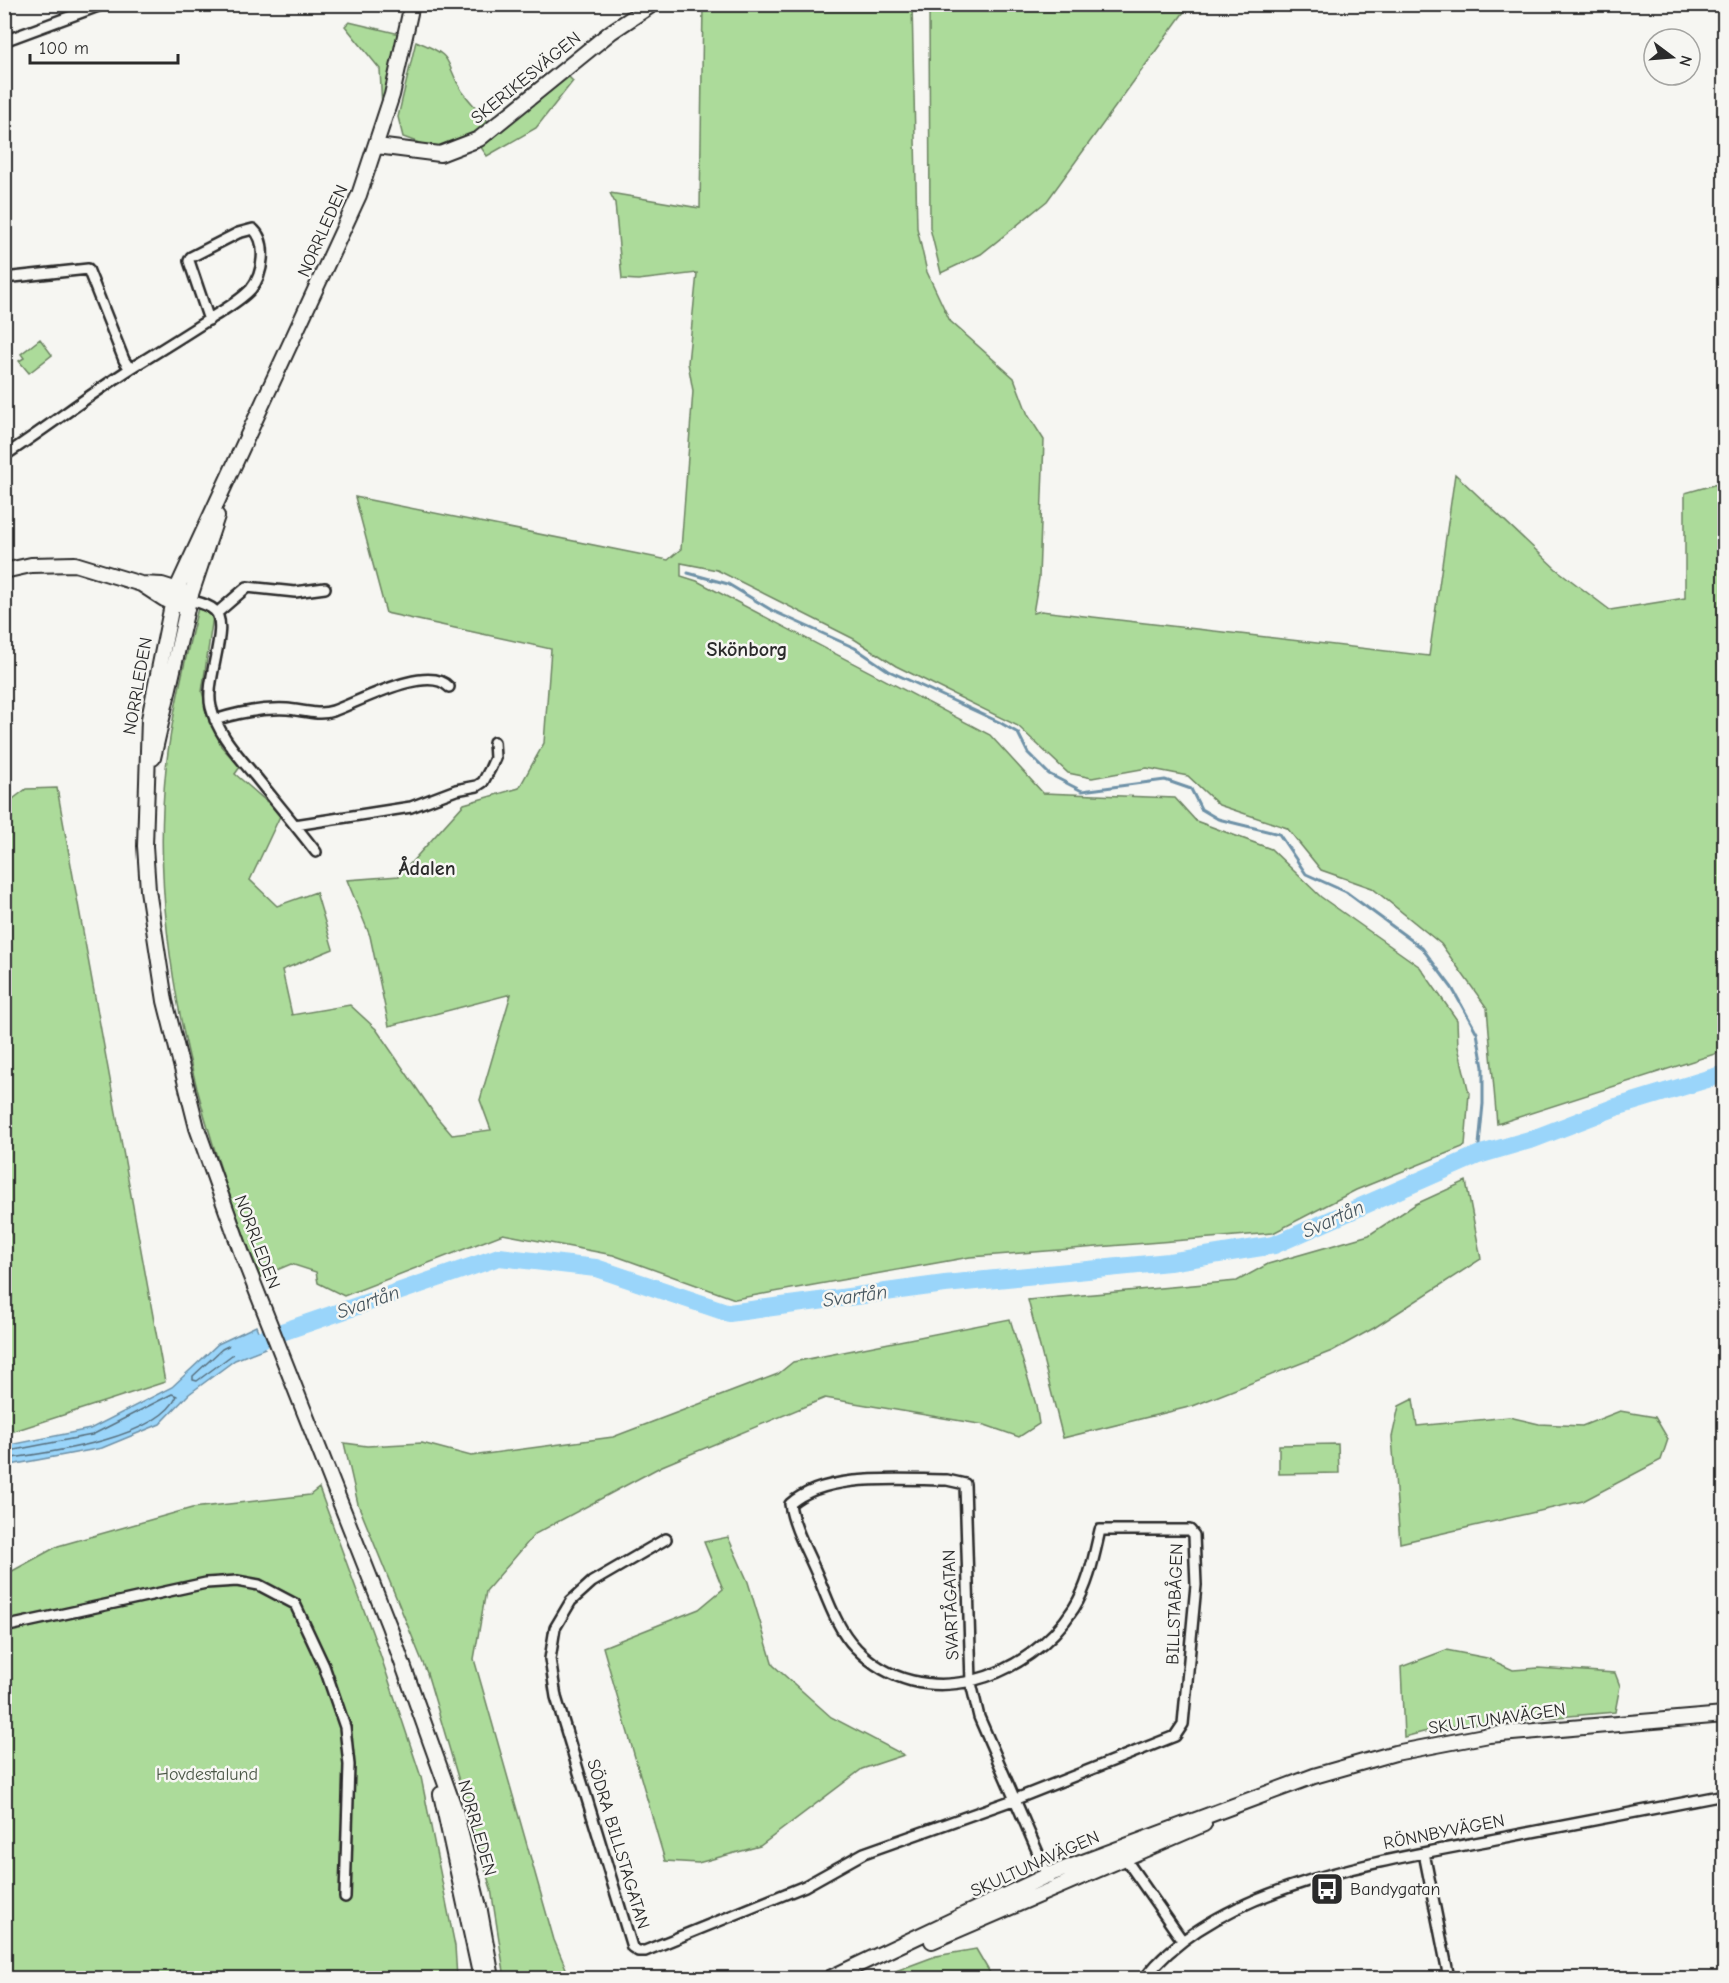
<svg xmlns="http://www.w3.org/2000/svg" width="1729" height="1983" font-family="'Comic Neue',sans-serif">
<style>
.green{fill:#acdb9a;stroke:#6c8362;stroke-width:1.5}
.water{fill:#9ad5fa;stroke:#6e91a7;stroke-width:1.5}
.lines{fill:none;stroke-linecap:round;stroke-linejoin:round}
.shore{stroke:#576f7e;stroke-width:1.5}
.stream{stroke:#6e91a7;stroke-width:3}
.river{stroke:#9ad5fa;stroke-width:18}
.street-casing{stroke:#2b2b2b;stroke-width:14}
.secondary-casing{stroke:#2b2b2b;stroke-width:18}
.street{stroke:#f6f6f2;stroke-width:9}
.secondary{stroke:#f6f6f2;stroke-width:14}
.labels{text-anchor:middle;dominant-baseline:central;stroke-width:5;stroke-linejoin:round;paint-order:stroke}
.street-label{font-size:18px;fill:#2b2b2b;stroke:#f6f6f2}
.park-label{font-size:18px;fill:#4b5747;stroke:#f6f6f2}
.poi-label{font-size:18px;fill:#2b2b2b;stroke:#f6f6f2;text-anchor:start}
.neighbourhood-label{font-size:20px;font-weight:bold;fill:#2b2b2b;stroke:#f6f6f2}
.water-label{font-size:20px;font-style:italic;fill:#47565f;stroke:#f6f6f2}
</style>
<rect width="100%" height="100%" fill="#f6f6f2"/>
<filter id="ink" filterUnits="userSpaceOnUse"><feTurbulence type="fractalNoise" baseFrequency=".0167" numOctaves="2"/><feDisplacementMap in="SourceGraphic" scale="12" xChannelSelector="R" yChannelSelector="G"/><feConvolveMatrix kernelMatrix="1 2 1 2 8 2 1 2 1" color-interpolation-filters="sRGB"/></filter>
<g filter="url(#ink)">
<path class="green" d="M703 5H912L917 228 927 272 950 321 1014 378 1028 415 1044 440 1039 578 1033 613 1041 611 1429 656 1455 474 1556 569 1610 610 1685 598V493L1724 482V1051L1497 1124 1487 1008 1441 944 1372 888 1321 870 1287 828 1219 805 1188 776 1147 768 1092 778 1068 773 1018 726 896 666 854 639 717 570 681 563V576L697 581 990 735 1043 793 1175 798 1196 821 1271 849 1321 897 1420 967 1457 1020 1458 1047 1469 1093 1465 1146 1356 1190 1273 1233 970 1257 735 1299 613 1255 503 1234 344 1296 318 1283 316 1272 291 1264 260 1277C197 1118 148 941 166 768 172 714 185 660 198 608L213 616 202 692 221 746 240 767 235 774 281 814 250 880 277 906 316 892 333 949 282 970 292 1015 350 1005 376 1029 435 1115 452 1135 491 1130 480 1100 511 994 389 1026 370 936 347 880 399 876 464 804 519 788 544 743 551 649 386 613 355 497 668 560 681 549 693 391 688 363 697 273 638 280 622 279 615 203 610 193 700 208Z
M929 5H1189L1047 201 981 254 941 273 930 228Z
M349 22 400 34 382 108 380 69 345 26Z
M416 41C458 58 442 59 462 91 470 102 481 113 490 124L465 140 433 148 403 137 398 117Z
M568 76 573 81 536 128 487 156 480 146Z
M40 339 52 355 29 373 19 361 24 358 21 354Z
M57 788 165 1382 5 1434 4 1236 11 1233 4 1207 5 805 26 789Z
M1466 1181 1481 1259 1374 1328 1332 1351 1193 1406 1063 1438 1028 1300 1237 1281 1268 1264 1369 1235 1416 1204Z
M1010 1319 1036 1405 1039 1424 1019 1437 985 1425 825 1398 662 1466 535 1534 486 1591 474 1659 554 1940 570 1978H505L491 1889 427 1673 358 1504 344 1443 367 1446 422 1443 471 1456 613 1437 778 1374 793 1362Z
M1413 1399 1417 1426 1509 1417 1539 1424 1582 1426 1620 1411 1655 1417 1668 1439 1661 1460 1583 1501 1400 1543 1392 1437 1399 1406Z
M1338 1444 1339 1473 1279 1474V1445Z
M319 1488 379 1651 421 1777 455 1946 457 1978H5V1575L58 1546 192 1508 310 1495Z
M728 1537 748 1582 773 1665 831 1717 904 1755 862 1769 760 1846 698 1863 665 1861 603 1647 699 1609 723 1589 704 1542Z
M1446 1650 1487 1658 1513 1670 1538 1668 1615 1673 1620 1686 1615 1712 1443 1727 1404 1737 1401 1667Z
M976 1949 993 1978H877L936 1956Z"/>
<path class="water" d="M256 1326 265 1348 235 1360 189 1394 160 1424 102 1448 5 1466V1446L90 1429 172 1387 218 1344Z"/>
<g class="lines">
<path class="shore" d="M250 1335 254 1337 255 1345 232 1355 197 1381 193 1380V1376L222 1349Z
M4 1452 92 1435 172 1394 177 1396C158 1439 47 1453 4 1459"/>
<path class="stream" d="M688 573 728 584 773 611 855 648 889 671 999 722 1018 733 1028 753 1049 774 1082 791 1165 780 1191 789 1201 809 1218 819 1279 834 1306 874 1346 892 1422 948 1452 988 1477 1033 1483 1067V1104L1478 1155"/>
<path class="river" d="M238 1347 499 1257 596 1268 729 1313 945 1284 1169 1262 1274 1245 1478 1155 1533 1139 1616 1107 1724 1074"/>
<g class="street-casing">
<path id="street" d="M4 41 104 4
M4 278 88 269 124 360 130 369
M4 456C48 427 89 395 133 367 159 351 185 335 211 318 225 309 240 301 251 289 263 275 268 242 253 229L238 233 191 257 189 261 209 320
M189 600C196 602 208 604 214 610 231 625 204 680 211 707 218 735 238 755 255 776 276 802 296 826 316 852
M217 613 247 587 295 592 325 588
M215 720C239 712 262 708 287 709 302 710 318 716 333 711 357 703 428 663 449 687
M295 825 411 807 456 790 477 786 483 782 490 769 495 758 494 742
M666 1539 592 1582 571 1601 555 1628 550 1659 556 1697 632 1947 638 1951H645L805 1886 864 1853 1016 1799 1175 1736 1183 1724 1196 1585 1194 1535 1190 1530H1100C1094 1556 1089 1584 1074 1608 1029 1679 922 1717 856 1648 836 1628 827 1597 816 1572 807 1551 793 1526 790 1504 826 1472 902 1480 947 1480L965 1484 971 1683 979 1717 1049 1878
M4 1627 206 1583 237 1581 259 1585 295 1604 324 1666 345 1727 349 1765 345 1897
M1424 1853 1449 1978
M1122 1854 1182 1940
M1145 1978C1218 1883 1390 1860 1501 1838 1576 1824 1650 1809 1724 1795"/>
</g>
<g class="secondary-casing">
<path id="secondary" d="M412 4 392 95 359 195 174 595 149 719 145 846 148 890 165 1001 197 1128 242 1254 389 1626 455 1810 480 1911 492 1978
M377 146 440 154 479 139 611 32 653 4
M4 571 31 565 75 564 141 584 162 585 184 592
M141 584 164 599 179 605
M153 758 189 600 217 516
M441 1794 481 1978
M932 1941 1204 1824
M830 1978 1048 1875 1314 1776 1395 1753 1489 1735 1724 1715"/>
</g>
<use href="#street" class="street"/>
<use href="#secondary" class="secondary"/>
</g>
</g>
<defs>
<g id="bus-square" transform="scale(1.725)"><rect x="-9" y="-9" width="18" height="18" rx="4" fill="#2b2b2b" stroke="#f6f6f2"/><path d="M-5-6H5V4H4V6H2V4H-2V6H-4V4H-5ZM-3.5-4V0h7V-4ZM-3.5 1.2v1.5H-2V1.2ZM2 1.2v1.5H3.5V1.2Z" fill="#fff"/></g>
</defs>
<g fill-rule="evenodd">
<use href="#bus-square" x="1327" y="1889"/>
</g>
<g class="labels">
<g class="street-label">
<text transform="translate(526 78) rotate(-39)">SKERIKESVÄGEN</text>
<text transform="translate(323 231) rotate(-66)">NORRLEDEN</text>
<text transform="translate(138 686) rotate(-80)">NORRLEDEN</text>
<text transform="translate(257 1242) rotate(69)">NORRLEDEN</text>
<text transform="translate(1175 1604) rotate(-88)">BILLSTABÅGEN</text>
<text transform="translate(951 1605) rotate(-92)">SVARTÅGATAN</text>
<text transform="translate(1497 1719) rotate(-8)">SKULTUNAVÄGEN</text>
<text transform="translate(477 1828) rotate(74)">NORRLEDEN</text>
<text transform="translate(1444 1832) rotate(-11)">RÖNNBYVÄGEN</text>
<text transform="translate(618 1844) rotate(73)">SÖDRA BILLSTAGATAN</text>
<text transform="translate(1035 1864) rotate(-24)">SKULTUNAVÄGEN</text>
</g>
<g class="park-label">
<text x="207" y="1774">Hovdestalund</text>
</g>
<g class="poi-label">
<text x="1350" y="1889">Bandygatan</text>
</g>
<g class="neighbourhood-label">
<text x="747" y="649">Skönborg</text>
<text x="427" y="868">Ådalen</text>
</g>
<g class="water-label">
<text transform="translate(1333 1219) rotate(-24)">Svartån</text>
<text transform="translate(855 1296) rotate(-8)">Svartån</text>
<text transform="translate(368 1302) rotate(-19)">Svartån</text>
</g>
</g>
<rect width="1729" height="1983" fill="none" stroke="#f6f6f2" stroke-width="24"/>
<rect x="12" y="12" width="1705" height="1959" fill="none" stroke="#2b2b2b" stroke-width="2" filter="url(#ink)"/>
<g transform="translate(1672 57) rotate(106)"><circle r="28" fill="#f6f6f2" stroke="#a5a5a2" stroke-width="1.5"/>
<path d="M0-4.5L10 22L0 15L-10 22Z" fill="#2b2b2b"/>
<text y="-9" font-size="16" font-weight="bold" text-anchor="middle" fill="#2b2b2b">N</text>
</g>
<path d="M30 54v9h148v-9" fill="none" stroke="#2b2b2b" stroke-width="3"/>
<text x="39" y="54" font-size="18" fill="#2b2b2b" stroke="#f6f6f2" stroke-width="4.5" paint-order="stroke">100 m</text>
</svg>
